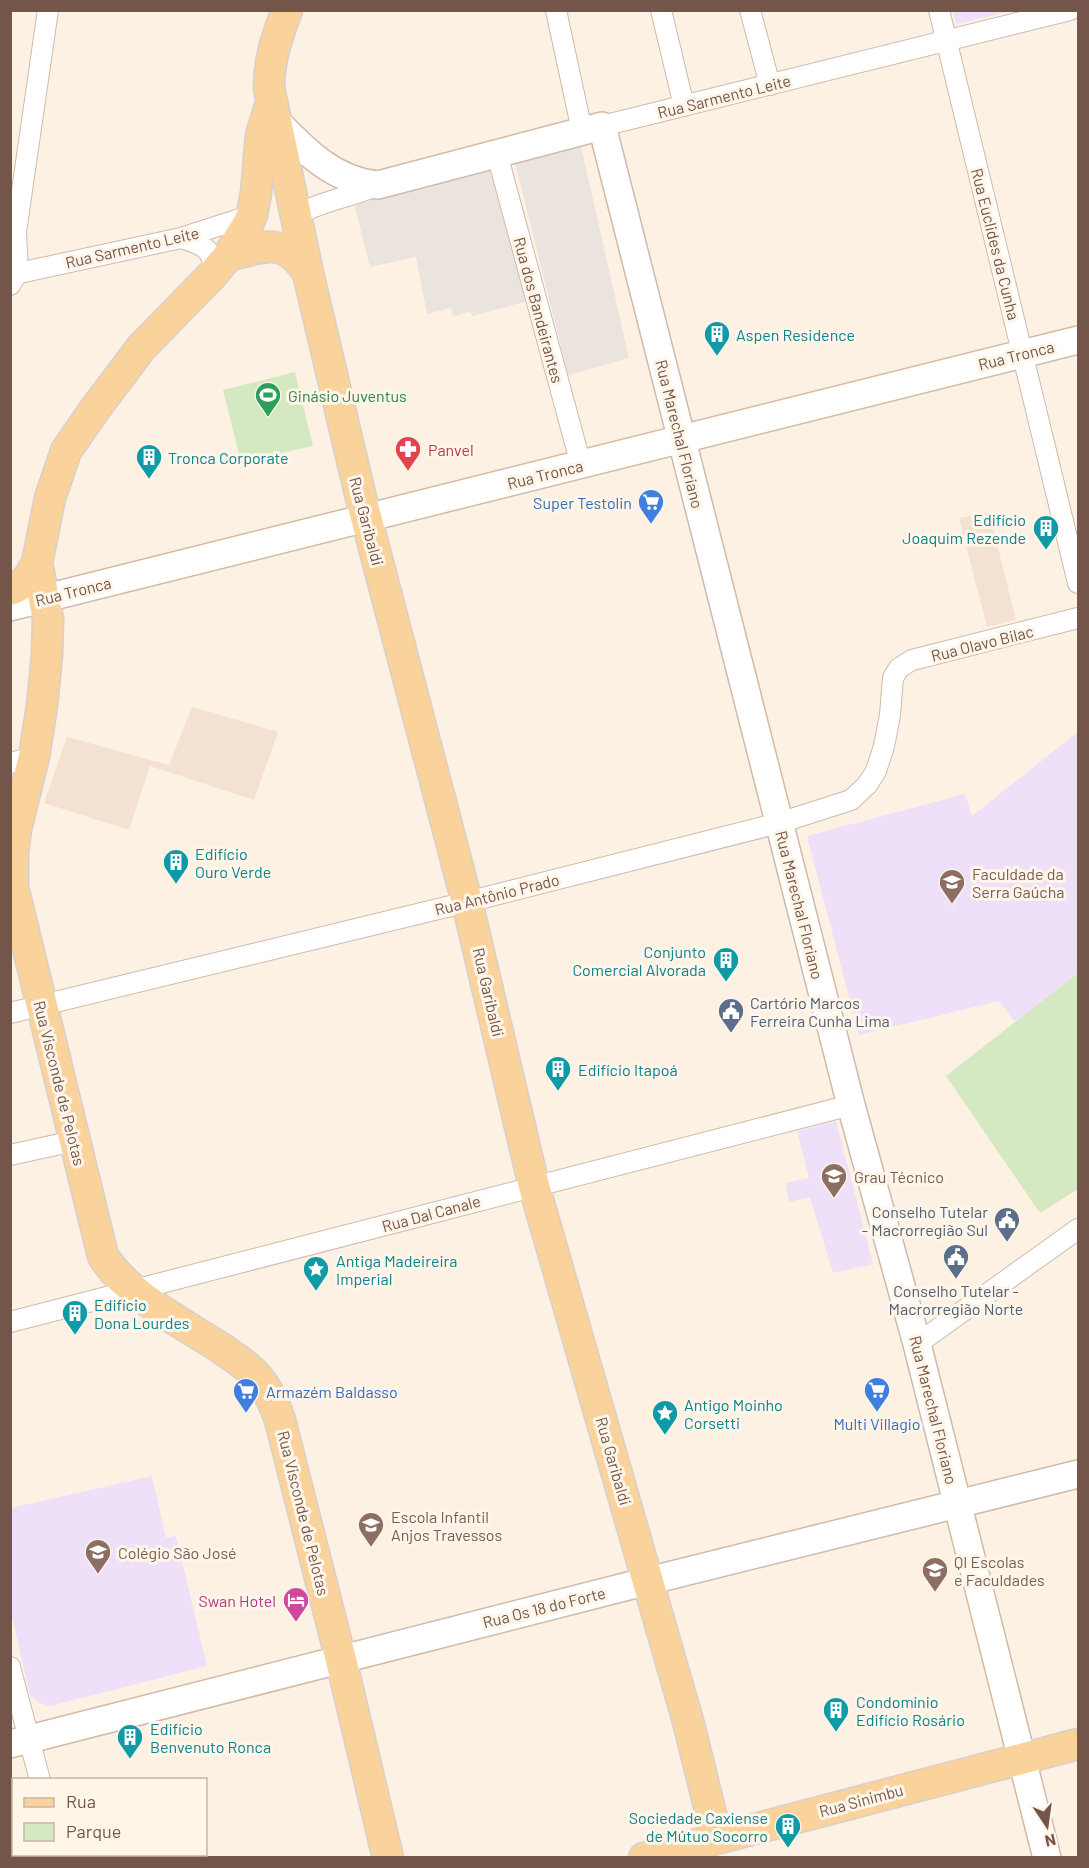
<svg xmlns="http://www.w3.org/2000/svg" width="1089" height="1868" font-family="Barlow,sans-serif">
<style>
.residential{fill:#f3e2d2}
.industrial{fill:#ebe3de}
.education{fill:#eee0f8}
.green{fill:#d4e9c2}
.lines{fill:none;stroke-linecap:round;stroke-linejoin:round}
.street-casing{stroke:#cfbaad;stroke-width:22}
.secondary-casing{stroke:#d2baaa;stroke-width:30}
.primary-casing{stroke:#d8d0cc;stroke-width:33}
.street{stroke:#fff;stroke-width:20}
.secondary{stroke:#fff;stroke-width:27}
.primary{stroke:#fad29c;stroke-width:30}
.labels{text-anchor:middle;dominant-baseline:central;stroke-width:6;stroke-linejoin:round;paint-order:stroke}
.street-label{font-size:16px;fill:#735649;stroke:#fff5e9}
.culture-label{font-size:16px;fill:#0d838f;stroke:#fff5e9;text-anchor:start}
.leisure-label{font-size:16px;fill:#27864d;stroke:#fff5e9;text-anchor:start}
.health-label{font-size:16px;fill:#be3a42;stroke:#fff5e9;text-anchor:start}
.shop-label{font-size:16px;fill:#366cbe;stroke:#fff5e9;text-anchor:end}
.education-label{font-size:16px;fill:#785e54;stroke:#fff5e9;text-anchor:start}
.service-label{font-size:16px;fill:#4e5e75;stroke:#fff5e9;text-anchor:start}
.hotel-label{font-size:16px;fill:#b23c85;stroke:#fff5e9;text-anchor:end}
</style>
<rect width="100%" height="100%" fill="#fcf1e3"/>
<path class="residential" d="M989 512 1016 620 987 627 959 518Z
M192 707 278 732 254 800 150 766 129 830 44 803 67 737 169 765Z"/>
<path class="industrial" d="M580 142 629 358 568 375 514 158Z
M496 167 531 300 473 316 470 312 453 316 451 308 427 314 416 257 370 267 354 203Z"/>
<path class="education" d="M952 11V10L1010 11 956 24Z
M1078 732V973L1015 1022 999 1001 859 1035 807 836 965 794 972 816Z
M836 1121 873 1264 833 1273 810 1197 789 1202 786 1183 809 1178 797 1131Z
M152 1476 166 1538 176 1536 207 1666 50 1706 40 1703 30 1695 11 1612V1508Z"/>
<path class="green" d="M295 372 313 446 241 462 223 390Z
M1078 973V1189L1040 1213 946 1076Z"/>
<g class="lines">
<g class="street-casing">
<path id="street" d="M556 10 582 131
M661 10 684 106
M750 10 770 85
M939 10 1078 583
M602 126 1070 10
M497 154 581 465
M296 215C322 201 351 197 378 185
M181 238C201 244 216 249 213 274
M10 275 181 238 252 215
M10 285 18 273 16 232 48 10
M10 763 34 757
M10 1013 467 902 779 823 851 800 867 785 876 771 884 746 890 715 893 678 899 668 912 660 1078 618
M10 1155 74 1141
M10 1322 851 1105
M917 1344 1078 1229
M10 1667 40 1780
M61 1854V1858"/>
</g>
<g class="secondary-casing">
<path id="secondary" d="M276 121C305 151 334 181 378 185L602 126 851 1105 917 1344 1047 1858
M10 607 1078 340
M10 1744 648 1581 1078 1474"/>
</g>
<g class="primary-casing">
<path id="primary" d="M287 10C277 37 269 59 269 88L308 273 361 498 467 902 534 1186 688 1721 717 1838
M271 103 261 135 256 193 252 215 248 224 228 256 213 274 141 348 95 409 66 451 50 498 37 563 48 619 47 655 42 706 34 757 16 829 13 853V887L103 1256C127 1295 182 1323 221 1348 235 1358 249 1366 260 1380 269 1392 275 1406 280 1420L341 1660 388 1858
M228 256C266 246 283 236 308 273
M10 590C25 585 30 576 37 563
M644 1858 1078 1744"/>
</g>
<use href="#street" class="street"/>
<use href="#secondary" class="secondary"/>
<use href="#primary" class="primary"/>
</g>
<defs>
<g id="building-pin" transform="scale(1.35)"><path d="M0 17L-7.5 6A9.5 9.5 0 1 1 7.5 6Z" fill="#0f9aa8" stroke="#fff5e9"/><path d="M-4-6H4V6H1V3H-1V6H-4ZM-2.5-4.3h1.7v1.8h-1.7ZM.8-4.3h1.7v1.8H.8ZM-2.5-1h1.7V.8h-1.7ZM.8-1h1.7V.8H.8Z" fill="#fff"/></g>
<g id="stadium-pin" transform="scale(1.35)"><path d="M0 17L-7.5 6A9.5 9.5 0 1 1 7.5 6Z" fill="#2e9e5b" stroke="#fff5e9"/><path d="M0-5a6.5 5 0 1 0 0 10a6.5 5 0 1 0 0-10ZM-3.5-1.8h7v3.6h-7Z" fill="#fff"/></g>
<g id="pharmacy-pin" transform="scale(1.35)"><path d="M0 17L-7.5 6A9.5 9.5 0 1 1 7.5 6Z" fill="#e0444e" stroke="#fff5e9"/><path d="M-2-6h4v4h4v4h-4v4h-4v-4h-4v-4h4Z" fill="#fff"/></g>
<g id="supermarket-pin" transform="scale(1.35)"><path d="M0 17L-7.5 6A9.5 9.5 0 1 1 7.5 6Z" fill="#3f7fe0" stroke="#fff5e9"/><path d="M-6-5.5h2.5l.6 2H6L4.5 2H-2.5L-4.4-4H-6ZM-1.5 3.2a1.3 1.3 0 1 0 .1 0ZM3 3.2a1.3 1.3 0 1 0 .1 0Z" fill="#fff"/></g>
<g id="university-pin" transform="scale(1.35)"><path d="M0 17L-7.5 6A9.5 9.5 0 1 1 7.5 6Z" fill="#8d6e63" stroke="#fff5e9"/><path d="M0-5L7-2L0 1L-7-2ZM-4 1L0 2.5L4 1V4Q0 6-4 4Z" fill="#fff"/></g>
<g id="civic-pin" transform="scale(1.35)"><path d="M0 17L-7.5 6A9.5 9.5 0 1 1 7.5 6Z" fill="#5c6f8a" stroke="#fff5e9"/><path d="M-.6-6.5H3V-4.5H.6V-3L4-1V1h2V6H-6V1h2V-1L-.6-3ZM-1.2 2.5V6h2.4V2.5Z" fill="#fff"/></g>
<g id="sight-pin" transform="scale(1.35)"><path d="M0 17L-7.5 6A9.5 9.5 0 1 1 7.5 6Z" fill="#0f9aa8" stroke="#fff5e9"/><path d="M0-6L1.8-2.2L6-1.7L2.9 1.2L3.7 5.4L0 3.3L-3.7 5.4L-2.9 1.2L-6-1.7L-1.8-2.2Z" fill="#fff"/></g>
<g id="school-pin" transform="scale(1.35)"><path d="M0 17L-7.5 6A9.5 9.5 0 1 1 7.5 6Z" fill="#8d6e63" stroke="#fff5e9"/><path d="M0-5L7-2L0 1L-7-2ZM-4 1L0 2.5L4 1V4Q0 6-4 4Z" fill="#fff"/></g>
<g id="hotel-pin" transform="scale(1.35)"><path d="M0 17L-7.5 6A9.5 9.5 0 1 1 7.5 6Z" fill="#d1479c" stroke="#fff5e9"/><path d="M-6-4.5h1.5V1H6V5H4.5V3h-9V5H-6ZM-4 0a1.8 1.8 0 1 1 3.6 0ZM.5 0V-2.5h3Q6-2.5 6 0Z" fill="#fff"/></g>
</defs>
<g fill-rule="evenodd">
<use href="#building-pin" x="717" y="334"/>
<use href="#stadium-pin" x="268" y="395"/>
<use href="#pharmacy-pin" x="408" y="449"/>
<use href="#building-pin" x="149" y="457"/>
<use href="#supermarket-pin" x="651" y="502"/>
<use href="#building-pin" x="1046" y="528"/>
<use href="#building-pin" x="176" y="862"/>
<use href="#university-pin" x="952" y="882"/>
<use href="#building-pin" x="726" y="960"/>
<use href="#civic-pin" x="731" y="1011"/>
<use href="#building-pin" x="558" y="1069"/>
<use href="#university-pin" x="834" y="1176"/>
<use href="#civic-pin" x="1007" y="1220"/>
<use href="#civic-pin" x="956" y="1257"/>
<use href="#sight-pin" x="316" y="1269"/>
<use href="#building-pin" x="75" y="1313"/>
<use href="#supermarket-pin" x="877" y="1390"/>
<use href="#supermarket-pin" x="246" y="1391"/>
<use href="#sight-pin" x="665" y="1413"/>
<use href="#school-pin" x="371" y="1525"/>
<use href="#school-pin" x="98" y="1552"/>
<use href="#university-pin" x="935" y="1570"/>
<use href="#hotel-pin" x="296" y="1600"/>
<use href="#building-pin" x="836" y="1710"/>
<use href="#building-pin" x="130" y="1737"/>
<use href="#building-pin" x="788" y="1826"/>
</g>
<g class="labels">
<g class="street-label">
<text transform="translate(724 96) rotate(-14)">Rua Sarmento Leite</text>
<text transform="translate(996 244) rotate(76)">Rua Euclides da Cunha</text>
<text transform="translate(132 247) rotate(-13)">Rua Sarmento Leite</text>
<text transform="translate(539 310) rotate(75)">Rua dos Bandeirantes</text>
<text transform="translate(1016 355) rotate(-14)">Rua Tronca</text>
<text transform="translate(680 434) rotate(76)">Rua Marechal Floriano</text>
<text transform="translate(545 474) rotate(-14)">Rua Tronca</text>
<text transform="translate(367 521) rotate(75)">Rua Garibaldi</text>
<text transform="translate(73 591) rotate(-14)">Rua Tronca</text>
<text transform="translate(982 643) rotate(-14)">Rua Olavo Bilac</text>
<text transform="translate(497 894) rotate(-14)">Rua Antônio Prado</text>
<text transform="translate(800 905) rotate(76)">Rua Marechal Floriano</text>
<text transform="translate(489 992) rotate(77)">Rua Garibaldi</text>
<text transform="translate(60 1083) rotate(76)">Rua Visconde de Pelotas</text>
<text transform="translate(431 1213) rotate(-15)">Rua Dal Canale</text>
<text transform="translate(934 1410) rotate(76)">Rua Marechal Floriano</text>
<text transform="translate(614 1461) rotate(74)">Rua Garibaldi</text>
<text transform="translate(304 1513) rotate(76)">Rua Visconde de Pelotas</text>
<text transform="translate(544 1607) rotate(-14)">Rua Os 18 do Forte</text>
<text transform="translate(861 1800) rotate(-15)">Rua Sinimbu</text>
</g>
<g class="culture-label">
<text x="736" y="334">Aspen Residence</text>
<text x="168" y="457">Tronca Corporate</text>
<text x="1026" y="519" text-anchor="end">Edifício<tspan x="1026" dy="18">Joaquim Rezende</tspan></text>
<text x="195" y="853">Edifício<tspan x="195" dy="18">Ouro Verde</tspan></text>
<text x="706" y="951" text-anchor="end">Conjunto<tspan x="706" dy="18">Comercial Alvorada</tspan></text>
<text x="578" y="1069">Edifício Itapoá</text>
<text x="336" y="1260">Antiga Madeireira<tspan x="336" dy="18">Imperial</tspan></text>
<text x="94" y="1304">Edifício<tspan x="94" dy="18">Dona Lourdes</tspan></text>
<text x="684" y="1404">Antigo Moinho<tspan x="684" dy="18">Corsetti</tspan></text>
<text x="856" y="1701">Condomínio<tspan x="856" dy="18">Edifício Rosário</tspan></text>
<text x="150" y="1728">Edifício<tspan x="150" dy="18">Benvenuto Ronca</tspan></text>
<text x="768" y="1817" text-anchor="end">Sociedade Caxiense<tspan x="768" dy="18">de Mútuo Socorro</tspan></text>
</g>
<g class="leisure-label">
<text x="288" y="395">Ginásio Juventus</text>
</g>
<g class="health-label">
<text x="428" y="449">Panvel</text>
</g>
<g class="shop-label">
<text x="632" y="502">Super Testolin</text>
<text x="266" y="1391" text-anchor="start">Armazém Baldasso</text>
<text x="877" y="1423" text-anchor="middle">Multi Villagio</text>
</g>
<g class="education-label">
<text x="972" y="873">Faculdade da<tspan x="972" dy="18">Serra Gaúcha</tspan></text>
<text x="854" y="1176">Grau Técnico</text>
<text x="391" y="1516">Escola Infantil<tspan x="391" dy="18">Anjos Travessos</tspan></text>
<text x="118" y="1552">Colégio São José</text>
<text x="954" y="1561">QI Escolas<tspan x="954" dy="18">e Faculdades</tspan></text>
</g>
<g class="service-label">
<text x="750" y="1002">Cartório Marcos<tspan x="750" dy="18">Ferreira Cunha Lima</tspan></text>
<text x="988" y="1211" text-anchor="end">Conselho Tutelar<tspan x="988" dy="18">- Macrorregião Sul</tspan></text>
<text x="956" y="1290" text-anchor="middle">Conselho Tutelar -<tspan x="956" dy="18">Macrorregião Norte</tspan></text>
</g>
<g class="hotel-label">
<text x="276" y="1600">Swan Hotel</text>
</g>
</g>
<rect width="1089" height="1868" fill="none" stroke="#735649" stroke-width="24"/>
<rect x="12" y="1778" width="195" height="78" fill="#fff5e9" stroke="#c7b5a9" stroke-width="1.5"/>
<rect x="24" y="1798" width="30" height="9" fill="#fad29c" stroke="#c7b5a9" stroke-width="1.5"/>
<text x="66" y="1808" font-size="18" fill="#735649">Rua</text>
<rect x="24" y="1823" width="30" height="18" fill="#d4e9c2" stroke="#c7b5a9" stroke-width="1.5"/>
<text x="66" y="1838" font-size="18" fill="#735649">Parque</text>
<g transform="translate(1047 1826) rotate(167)" stroke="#fff5e9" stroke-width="4.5" paint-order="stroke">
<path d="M0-4.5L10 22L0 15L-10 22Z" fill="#735649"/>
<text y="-9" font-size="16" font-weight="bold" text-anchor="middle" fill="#735649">N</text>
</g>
</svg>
